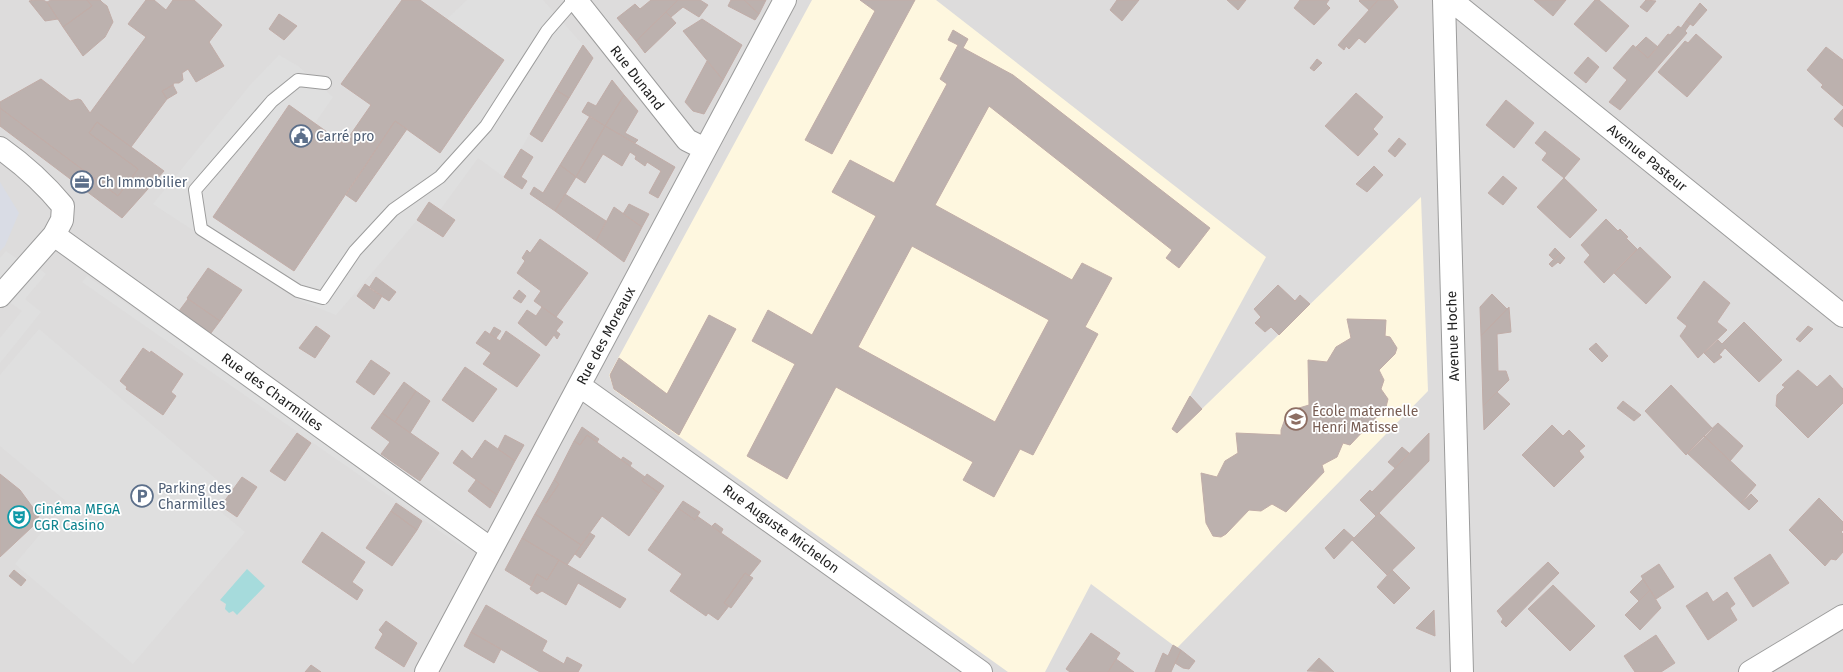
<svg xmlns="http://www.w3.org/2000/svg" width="1843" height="672" font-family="'Fira Sans',sans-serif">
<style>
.residential{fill:#dddcdc}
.education{fill:#fef7df}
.parking{fill:#dfdfdf}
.plaza{fill:#d9dce5}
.water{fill:#a6dbdc}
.building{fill:#bcb1ae;stroke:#c1ada8;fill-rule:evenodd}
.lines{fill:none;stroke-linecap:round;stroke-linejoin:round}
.service-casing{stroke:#9c9c9c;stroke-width:14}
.minor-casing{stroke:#9c9c9c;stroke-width:24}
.service{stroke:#fff;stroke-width:12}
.minor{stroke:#fff;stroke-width:22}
.labels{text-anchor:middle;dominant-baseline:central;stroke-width:3.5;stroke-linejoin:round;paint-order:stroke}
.street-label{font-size:14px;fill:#1f1f1f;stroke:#fff}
.service-label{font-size:14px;fill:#4e5e75;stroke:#fff;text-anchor:start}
.education-label{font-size:14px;fill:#785e54;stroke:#fff;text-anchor:start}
.culture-label{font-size:14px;fill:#0d838f;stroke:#fff;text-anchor:start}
</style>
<rect width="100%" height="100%" fill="#efeae5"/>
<path class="residential" d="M0 0H1843V672H0Z"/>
<path class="education" d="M812 0H936L1266 257 1172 429 1177 433 1421 197 1428 391 1177 648 1091 584 1045 672H1008L614 390 609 375Z"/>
<path class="parking" d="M467 0H543L583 45 504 177 478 158 440 210 417 220 336 315 301 301 153 204 251 84 279 55 298 66 333 97 315 123 289 105 213 217 294 271 346 195 356 202 407 129 503 60 447 19Z
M6 251 18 259 0 279V258Z
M36 266 46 274 25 299 41 312 0 363V338L22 311 8 301Z
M87 276 471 545 467 550 82 282Z
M39 329 229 490 215 507 245 532 133 664 15 564 67 502 0 446V375Z"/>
<path class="plaza" d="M0 182 19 213 5 246 0 251Z"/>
<path class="water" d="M247 569 265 586 237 615 233 611 229 613 225 609 226 604 220 600Z"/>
<path class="building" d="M34 0H43L47 2 58 19 45 21 29 1Z
M51 0H87L92 6 63 27 47 2Z
M87 0H100L103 3 107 6 113 22 105 37 83 56 63 27 92 6Z
M146 0H154L166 10 173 0H194L222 25 209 42 224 66 196 82 188 69 182 73 183 80 179 83H174L173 85 162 91 167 99 131 147 97 122 89 133 138 169 118 196 0 108V102L41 79 70 101 78 99 81 100 90 113 146 37 128 24Z
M402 0H420L504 60 440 153 395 121 294 271 213 217 289 105 344 144 371 105 341 84Z
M651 0H678L636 41 617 18 635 4 640 9Z
M678 0H700L708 5 699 17 683 7 671 17 666 12Z
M731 0H744L759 14 755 20 728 6Z
M744 0H766L759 14Z
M860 0H915L832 154 805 140 875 11Z
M1117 0H1139L1122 21 1110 10Z
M1227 0H1246L1238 10Z
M1300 0H1329L1326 4 1330 8 1314 25 1294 8Z
M1360 0H1378L1369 10 1359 1Z
M1378 0H1393L1398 7 1365 43 1359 38 1349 49 1346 46 1344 50 1338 45Z
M1534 0H1566L1553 16Z
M1595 0H1599L1629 26 1606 52 1574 24Z
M1646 0 1656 1 1647 12 1640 7Z
M1700 3 1707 10 1693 26 1686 21Z
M666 12 676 23 645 53 636 41Z
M279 14 297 26 284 40 269 29Z
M702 19 742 45 723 80 683 31Z
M1686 21 1690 24 1685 31 1687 33 1620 110 1609 102 1627 80 1613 68 1633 45 1648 58 1668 34 1670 35 1678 26 1681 28Z
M953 30 968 39 963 48 1013 75 1210 228 1179 268 1166 258 1172 250 989 106 935 205 1072 280 1082 263 1112 278 1085 327 1098 334 1033 455 1020 449 994 497 963 480 973 462 836 387 787 479 747 456 795 364 752 341 768 310 812 335 876 216 832 192 850 160 894 183 947 84 940 79 958 45 948 40ZM912 246 1049 320 995 422 858 347Z
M1696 34 1722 57 1687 97 1658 72 1685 41 1688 43Z
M1646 37 1658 47 1648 58 1636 47Z
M583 45 593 58 569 98 556 90Z
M1826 47 1843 60V106L1821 87 1823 85 1807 70Z
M1588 57 1599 67 1586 83 1574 73Z
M1317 59 1322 63 1314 71 1310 68Z
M707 61 723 80 704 114 693 111 685 102Z
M612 80 624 95 605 126 582 112 588 102 596 106Z
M173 85 177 93 167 99 162 91Z
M556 90 569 98 542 142 530 134Z
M1356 93 1383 117 1373 129 1378 134 1358 156 1325 126Z
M624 95 638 111 625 133 638 140 635 143 605 126Z
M1506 100 1534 123 1514 148 1486 125Z
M0 108 118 196 138 169 89 133 97 122 164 171 122 218 0 126Z
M1843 109V127L1834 119Z
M590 116 605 126 576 177 560 165Z
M395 121 407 129 356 202 346 195Z
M605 126 675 167 658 198 649 193 661 171 647 162 645 166 635 159 636 156 630 152 622 166 603 154 585 183 576 177Z
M1545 131 1580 159 1564 178 1542 160 1547 153 1535 143Z
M1399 138 1406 144 1395 157 1388 151Z
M521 149 533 157 521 177 527 181 522 189 504 177Z
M560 165 576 177 555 211 530 194 534 187 543 193Z
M1374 166 1383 175 1367 192 1356 184Z
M1503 176 1517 188 1503 205 1488 193Z
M1564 178 1597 210 1570 238 1537 207Z
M565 194 606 221 596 241 555 211Z
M429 202 455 220 443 237 417 220Z
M629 204 649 214 642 227 623 214Z
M614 207 642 227 624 262 596 241Z
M1606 219 1618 231 1620 229 1628 237 1626 238 1637 249 1604 283 1584 262 1590 255 1581 245Z
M540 239 588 273 556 317 534 301 541 291 517 273 525 261 522 258 527 250 530 253Z
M1640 247 1671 277 1646 304 1614 273Z
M1555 248 1560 253 1554 260 1549 255Z
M1560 253 1565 258 1560 264 1558 262 1552 267 1549 264Z
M208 268 242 290 220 321 187 298Z
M376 277 396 292 389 301 369 288Z
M1704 281 1730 303 1717 322 1727 330 1698 358 1680 336 1687 326 1677 318Z
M365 284 382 296 374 309 357 296Z
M1278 285 1295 301 1300 295 1310 304 1279 335 1271 327 1265 332 1255 323 1261 317 1254 309Z
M519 290 526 296 521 303 513 298Z
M1492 294 1507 309 1481 336 1480 307Z
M188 299 220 321 211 333 179 311Z
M542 307 563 322 556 331 560 334 557 339 554 335 546 346 518 323 527 310 536 316Z
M1509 307 1511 332 1497 334 1498 371H1506L1509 380 1483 406 1481 336Z
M709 315 736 329 679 435 614 389 610 375 619 358 667 394Z
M1347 319 1386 320 1385 336 1390 337 1397 348 1395 354 1379 370 1384 380 1381 389 1388 399 1386 407 1350 445 1343 443 1337 457 1322 465 1324 472 1286 512 1272 504 1261 511 1249 510 1226 534 1221 537 1213 536 1206 523 1201 473 1217 477 1225 461 1238 453 1236 433 1281 435V430L1285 419 1299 408 1309 405 1308 360 1327 362 1336 347 1351 338Z
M1744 322 1782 360 1759 382 1725 348 1719 355 1722 357 1714 363 1704 353 1718 340 1722 344Z
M316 326 330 336 315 358 299 348Z
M1808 326 1813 329 1800 342 1796 339Z
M494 327 501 331 496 338 490 334Z
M485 331 500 341 506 331 540 355 517 387 483 364 491 353 476 343Z
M1596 343 1608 356 1602 362 1589 349Z
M143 348 150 353 151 351 183 374 171 392 176 396 163 415 126 389 127 387 120 381Z
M371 360 390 373 374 395 356 382Z
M465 367 497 389 473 422 442 400Z
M1798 370 1817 387 1830 375 1843 389V403L1808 438 1776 406 1777 395 1785 387 1782 385Z
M404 382 416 391 395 422 382 413Z
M1671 385 1713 429 1686 455 1645 411Z
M416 391 430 401 410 433 395 422Z
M1497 392 1510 404 1484 430 1483 406Z
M1190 396 1202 409 1177 433 1172 429Z
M1623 401 1641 415 1634 421 1617 408Z
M382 413 439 453 420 481 381 454 390 442 371 428Z
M1718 423 1743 446 1730 461 1704 436Z
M1552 425 1563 436 1569 430 1585 446 1579 451 1584 457 1554 487 1522 455Z
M582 427 599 439 597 442 587 435 580 445 574 441Z
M297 433 311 443 285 481 270 471Z
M1429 433V461L1376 516 1360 500 1370 490 1372 492Z
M505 435 524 445 515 461 498 449Z
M587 435 645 477 642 481 659 493 629 536 602 516 581 545 535 514 543 500 546 503 559 484 554 480 574 441 580 445Z
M1704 436 1756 485 1741 503 1687 453Z
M485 440 515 461 497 495 453 463 462 450 472 459Z
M1402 447 1409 453 1395 468 1388 462Z
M623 457 632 463 630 466 621 460Z
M0 474 20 490 39 516 32 527 0 557Z
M647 474 664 486 659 493 642 481Z
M242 477 257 487 237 517 221 506Z
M476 480 497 495 490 508 468 491Z
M554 480 559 484 546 503 543 500Z
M1751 494 1758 501 1749 510 1741 503Z
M1819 498 1843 522V530L1841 532 1843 534V552L1836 560 1831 559 1825 566 1789 530Z
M683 501 700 512 695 520 678 508Z
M396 503 422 521 417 530 391 511Z
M678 508 695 520 697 516 761 561 749 576 745 573 724 603 729 606 718 620 708 613 706 616 670 591 682 574 648 550Z
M391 511 417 530 392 566 366 548Z
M1379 513 1415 548 1387 575 1352 540Z
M535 514 581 545 567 565 522 538Z
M715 523 723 529 721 533 712 526Z
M1344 529 1354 538 1334 559 1325 548Z
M322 532 365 562 352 582 363 590 357 600 302 562Z
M590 533 595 536 580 558 575 554Z
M522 538 559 560 547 580 537 574 531 586 505 570Z
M1770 554 1789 583 1753 607 1734 578Z
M559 560 626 599 620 608 578 583 566 605 542 591 537 594 530 589 537 574 547 580Z
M1548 562 1559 573 1506 627 1501 622 1503 619 1497 611Z
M1659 564 1674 587 1656 599 1641 576Z
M14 570 26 580 21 586 9 576Z
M1392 570 1410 588 1394 604 1377 587Z
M745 573 753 578 731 608 724 603Z
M1643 579 1650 590 1639 601 1630 592Z
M1553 585 1595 626 1570 651 1528 609Z
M1650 590 1661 608 1640 630 1625 615Z
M1707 592 1713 602 1727 592 1735 604 1730 608 1737 620 1708 640 1686 606Z
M486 605 547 641 542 651 564 664 567 657 582 665 578 672H540L471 632Z
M1434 610 1435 636 1416 628Z
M386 621 417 643 404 667 375 648 383 634 379 630Z
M471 632 501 649 494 663 464 646Z
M1091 633 1120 653 1108 672H1070L1066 669Z
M1656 635 1675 663 1661 672H1635L1624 656Z
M1173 645 1181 650 1171 672H1155L1163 653 1168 656Z
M1181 650 1195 661 1189 669 1183 668 1175 663Z
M1319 658 1334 672 1307 671Z
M1116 659 1134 672H1108Z
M311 665 321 672H305Z"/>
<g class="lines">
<g class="service-casing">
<path id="service" d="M325 83 298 80 272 101 195 190 201 229 298 291 323 298 355 251 393 210 440 177 486 126 547 31 574 0"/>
</g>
<g class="minor-casing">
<path id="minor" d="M576 0 687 140 705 149
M1444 0 1462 672
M1451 0 1843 316
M0 148C24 165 44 183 63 206L62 220 54 235 0 296
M54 235 491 549
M580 386 981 672
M426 672 785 0
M1750 672 1843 616"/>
</g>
<use href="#service" class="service"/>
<use href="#minor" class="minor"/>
</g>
<defs>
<g id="civic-ring" transform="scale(1.15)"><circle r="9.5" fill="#fff" stroke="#5c6f8a" stroke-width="1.5"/><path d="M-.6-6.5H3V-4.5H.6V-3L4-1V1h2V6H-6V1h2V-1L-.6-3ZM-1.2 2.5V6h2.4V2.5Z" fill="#5c6f8a"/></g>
<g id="office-ring" transform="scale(1.15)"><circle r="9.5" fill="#fff" stroke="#5c6f8a" stroke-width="1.5"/><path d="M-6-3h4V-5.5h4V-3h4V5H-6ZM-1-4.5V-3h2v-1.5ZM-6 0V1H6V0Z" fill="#5c6f8a"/></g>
<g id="school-ring" transform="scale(1.15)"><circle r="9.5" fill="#fff" stroke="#8d6e63" stroke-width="1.5"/><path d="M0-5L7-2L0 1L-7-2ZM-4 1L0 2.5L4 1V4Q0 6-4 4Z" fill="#8d6e63"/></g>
<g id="parking-ring" transform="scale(1.15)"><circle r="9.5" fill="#fff" stroke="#5c6f8a" stroke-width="1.5"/><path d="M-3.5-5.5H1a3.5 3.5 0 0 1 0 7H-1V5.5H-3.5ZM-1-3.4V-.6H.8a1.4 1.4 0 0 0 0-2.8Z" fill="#5c6f8a"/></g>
<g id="theatre-ring" transform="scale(1.15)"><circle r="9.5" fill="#fff" stroke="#0f9aa8" stroke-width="1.5"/><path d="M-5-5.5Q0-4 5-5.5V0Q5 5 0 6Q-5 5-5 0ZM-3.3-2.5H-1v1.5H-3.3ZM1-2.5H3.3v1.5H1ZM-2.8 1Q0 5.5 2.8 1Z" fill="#0f9aa8"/></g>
</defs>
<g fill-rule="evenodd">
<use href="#civic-ring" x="301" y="136"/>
<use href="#office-ring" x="82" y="182"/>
<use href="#school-ring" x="1296" y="419"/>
<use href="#parking-ring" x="142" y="496"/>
<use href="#theatre-ring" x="19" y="517"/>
</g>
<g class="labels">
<g class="street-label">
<text transform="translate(637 78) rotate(52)">Rue Dunand</text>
<text transform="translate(1647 158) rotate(39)">Avenue Pasteur</text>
<text transform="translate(606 336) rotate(-62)">Rue des Moreaux</text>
<text transform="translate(1453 336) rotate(-92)">Avenue Hoche</text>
<text transform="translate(272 392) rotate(36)">Rue des Charmilles</text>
<text transform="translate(781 529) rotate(36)">Rue Auguste Michelon</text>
</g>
<g class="service-label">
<text x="316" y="136">Carré pro</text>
<text x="98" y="182">Ch Immobilier</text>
<text x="158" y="488">Parking des<tspan x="158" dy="16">Charmilles</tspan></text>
</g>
<g class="education-label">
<text x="1312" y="411">École maternelle<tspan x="1312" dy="16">Henri Matisse</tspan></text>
</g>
<g class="culture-label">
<text x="34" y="509">Cinéma MEGA<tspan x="34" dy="16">CGR Casino</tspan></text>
</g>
</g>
</svg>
